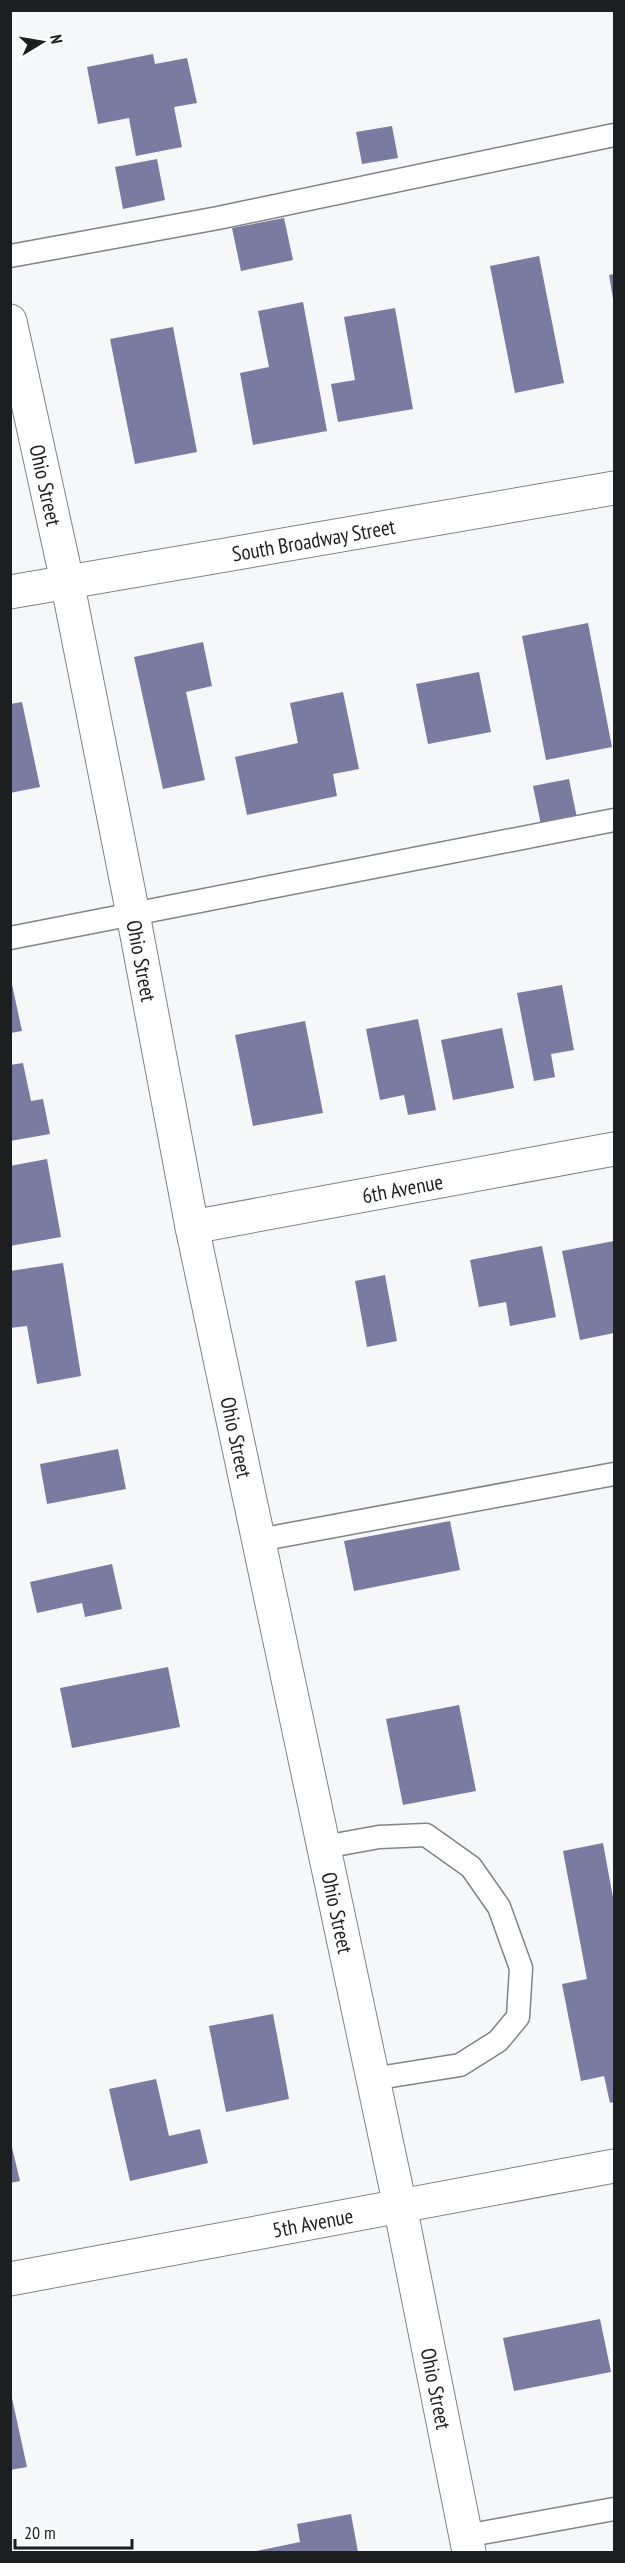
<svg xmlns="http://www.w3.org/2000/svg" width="625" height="2563" font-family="'PT Sans Narrow',sans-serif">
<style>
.building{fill:#7a7ba0}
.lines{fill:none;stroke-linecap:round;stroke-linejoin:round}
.lane-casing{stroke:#838386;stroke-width:25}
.street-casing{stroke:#838386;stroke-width:35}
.secondary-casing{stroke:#838386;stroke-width:35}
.lane{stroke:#fff;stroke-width:22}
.street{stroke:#fff;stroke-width:33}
.secondary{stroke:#fff;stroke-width:33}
.labels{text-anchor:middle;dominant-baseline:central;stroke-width:5;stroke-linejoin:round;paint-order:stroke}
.street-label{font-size:21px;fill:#1d1e1f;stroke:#fff}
</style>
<rect width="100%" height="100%" fill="#f6f7f9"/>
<path class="building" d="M153 54 155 64 187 58 197 103 174 107 182 147 136 156 129 118 98 124 87 67Z
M392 126 398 158 362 164 356 132Z
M157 159 165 200 123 209 115 167Z
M284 218 293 260 241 271 232 228Z
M539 256 564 383 515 393 490 266Z
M614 274V299H613L609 275Z
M303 302 327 431 253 445 240 373 269 367 258 311Z
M395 308 413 409 338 422 331 384 355 380 344 317Z
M173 327 197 452 135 464 110 339Z
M588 623 612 747 546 760 522 636Z
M203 642 212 686 186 692 205 780 163 789 134 657Z
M479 672 491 732 428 744 416 684Z
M343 692 359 769 333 774 337 796 247 815 235 757 298 743 290 703Z
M22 702 40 787 10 793V704Z
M569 779 577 818 541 825 533 786Z
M10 975 22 1031 10 1033Z
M562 985 574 1050 551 1054 555 1077 534 1081 517 993Z
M418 1019 436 1110 408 1115 404 1095 380 1100 366 1029Z
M305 1021 323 1113 253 1126 235 1035Z
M502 1028 514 1088 453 1100 441 1040Z
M23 1063 31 1101 43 1099 50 1134 10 1141V1065Z
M47 1159 61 1237 10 1246V1166Z
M614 1241V1333L580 1340 562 1251Z
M542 1246 556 1317 510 1326 506 1302 479 1307 470 1260Z
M63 1263 81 1376 37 1384 27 1326 10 1328V1271Z
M385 1275 397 1341 367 1347 355 1281Z
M118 1449 126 1489 47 1504 40 1464Z
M450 1521 460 1570 354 1591 344 1541Z
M112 1564 122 1609 85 1617 82 1603 37 1613 30 1582Z
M168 1667 180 1727 72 1748 60 1688Z
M459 1705 476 1791 403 1805 386 1719Z
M603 1843 614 1903V2102L610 2103 604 2076 581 2081 562 1984 587 1979 563 1851Z
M273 2014 289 2099 226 2112 209 2026Z
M156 2079 169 2136 200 2129 208 2163 130 2181 109 2089Z
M10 2139 20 2181 10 2183Z
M600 2319 611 2372 514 2391 503 2338Z
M10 2389 27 2467 10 2470Z
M351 2514 358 2552H251L300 2542 297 2524Z"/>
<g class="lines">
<g class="lane-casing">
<path id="lane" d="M10 256 218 218 614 135
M10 938 614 820
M259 1540 614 1474
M324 1847 379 1837 426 1835 471 1867 499 1907 521 1968 518 2017 498 2041 460 2065 372 2079
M465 2536 614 2509"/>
</g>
<g class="street-casing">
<g id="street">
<path id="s1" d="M10 321 67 581"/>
<path id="s2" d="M192 1227 614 1149"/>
<path id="s3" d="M10 2279 614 2166"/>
</g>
</g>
<g class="secondary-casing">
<g id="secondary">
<path id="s4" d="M67 581 133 914 192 1227 400 2206 469 2552"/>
<path id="s5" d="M10 592 614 488"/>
</g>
</g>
<use href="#lane" class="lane"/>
<use href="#street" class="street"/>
<use href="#secondary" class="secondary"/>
</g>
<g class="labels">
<g class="street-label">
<text stroke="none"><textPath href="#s1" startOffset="168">Ohio Street</textPath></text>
<text stroke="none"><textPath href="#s5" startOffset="308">South Broadway Street</textPath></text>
<text stroke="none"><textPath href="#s4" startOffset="387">Ohio Street</textPath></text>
<text stroke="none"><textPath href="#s2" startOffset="214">6th Avenue</textPath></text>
<text stroke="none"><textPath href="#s4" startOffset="873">Ohio Street</textPath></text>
<text stroke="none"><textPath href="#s4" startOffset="1359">Ohio Street</textPath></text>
<text stroke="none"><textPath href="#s3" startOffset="308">5th Avenue</textPath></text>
<text stroke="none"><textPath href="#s4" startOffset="1845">Ohio Street</textPath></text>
</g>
</g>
<rect width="625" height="2563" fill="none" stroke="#1d1e1f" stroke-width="24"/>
<g transform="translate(42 42) rotate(79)" stroke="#ffffff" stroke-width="4.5" paint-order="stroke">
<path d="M0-4.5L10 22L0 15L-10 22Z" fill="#1d1e1f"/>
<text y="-9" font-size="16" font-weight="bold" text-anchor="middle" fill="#1d1e1f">N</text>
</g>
<path d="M15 2539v9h117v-9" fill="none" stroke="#1d1e1f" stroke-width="3"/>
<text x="24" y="2539" font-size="18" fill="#1d1e1f" stroke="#ffffff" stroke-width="4.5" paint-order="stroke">20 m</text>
</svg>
